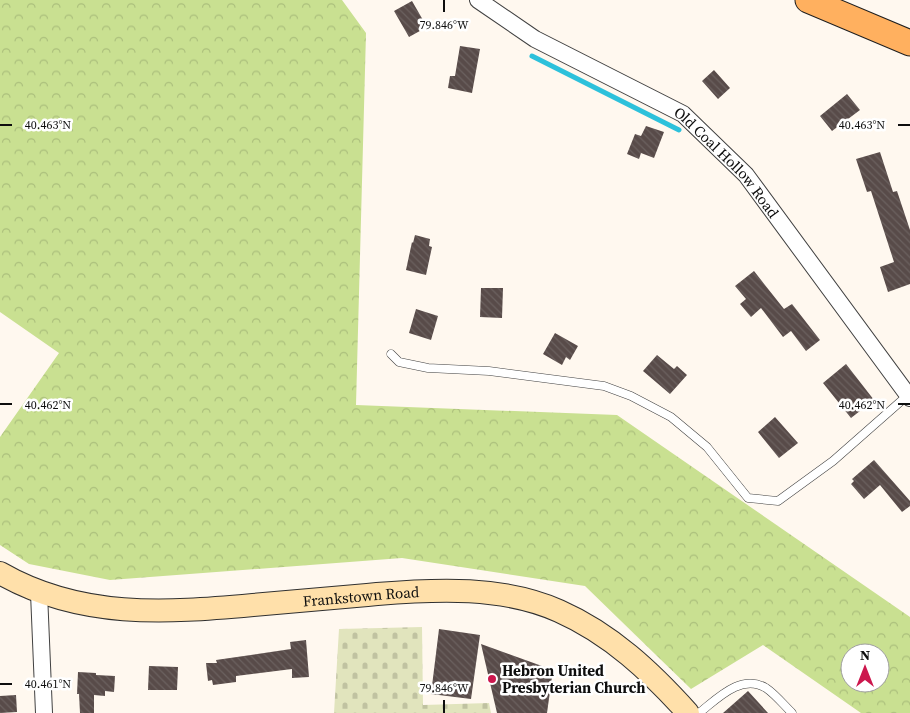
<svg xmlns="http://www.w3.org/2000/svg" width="910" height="713" font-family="'Source Serif 4',serif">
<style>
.forest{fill:url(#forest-crowns);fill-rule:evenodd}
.cemetery{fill:url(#cemetery-stones)}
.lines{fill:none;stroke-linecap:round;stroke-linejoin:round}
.stream{stroke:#2dc1db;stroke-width:5}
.building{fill:url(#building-back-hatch)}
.service-casing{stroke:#414141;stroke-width:9}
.minor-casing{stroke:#414141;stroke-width:18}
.secondary-casing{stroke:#303030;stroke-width:24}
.primary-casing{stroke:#1f1f1f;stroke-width:27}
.service{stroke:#fff;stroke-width:8}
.minor{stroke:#fff;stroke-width:16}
.secondary{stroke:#ffe0aa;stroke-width:22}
.primary{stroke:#ffb05f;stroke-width:25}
.ticks{fill:none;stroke:#0e0e0e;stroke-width:2}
.poi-dot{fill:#cc174d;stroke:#fff;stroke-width:2}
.labels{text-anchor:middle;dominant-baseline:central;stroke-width:5;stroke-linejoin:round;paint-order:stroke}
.street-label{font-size:15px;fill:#0e0e0e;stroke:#fff}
.poi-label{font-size:15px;font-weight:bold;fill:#0e0e0e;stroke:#fff;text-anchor:start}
.ticks-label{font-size:12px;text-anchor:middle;fill:#0e0e0e;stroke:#fff;stroke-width:5;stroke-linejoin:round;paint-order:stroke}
</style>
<defs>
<pattern id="forest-crowns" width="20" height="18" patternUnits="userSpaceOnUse" patternTransform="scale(1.25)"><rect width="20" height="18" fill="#c9e091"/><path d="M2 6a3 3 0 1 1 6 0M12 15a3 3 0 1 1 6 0" fill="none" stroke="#abbf7c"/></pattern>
<pattern id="cemetery-stones" width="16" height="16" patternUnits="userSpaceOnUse" patternTransform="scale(1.25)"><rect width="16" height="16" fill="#e1e4bd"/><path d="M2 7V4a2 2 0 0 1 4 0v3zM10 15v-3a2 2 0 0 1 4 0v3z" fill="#c0c2a1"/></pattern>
<pattern id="building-back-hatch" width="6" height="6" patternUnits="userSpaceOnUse" patternTransform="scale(1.25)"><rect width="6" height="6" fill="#584b49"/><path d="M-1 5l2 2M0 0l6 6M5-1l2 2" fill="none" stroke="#6b615f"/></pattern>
</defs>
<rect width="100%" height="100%" fill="#fff8ef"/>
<path class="forest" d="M0 0H342L366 33 356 405 617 415 910 617V713H861L763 645 691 689 585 586 402 558 110 580 29 564 0 545V437L59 353 0 312ZM850 653H880V683H850Z"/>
<path class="cemetery" d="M422 627 423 705 489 703 491 713H334L339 629Z"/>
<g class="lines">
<path class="stream" d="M532 56 679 130"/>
</g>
<path class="building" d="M412 1 427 27 409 37 394 11Z
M460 46 480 49 472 93 448 88 450 76H455Z
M714 70 730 88 718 99 702 81Z
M847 94 860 110 832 131 820 116Z
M646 126 664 132 654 158 641 153 639 159 627 154 635 134 641 136Z
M880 152 893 192 897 191 910 230V284L888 292 880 267 894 262 871 191 867 192 856 159Z
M415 235 430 239 429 246 432 247 426 275 406 270 412 242 413 243Z
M754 271 784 309 792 304 820 340 806 351 791 331 783 337 761 308 751 317 740 304 746 299 735 286Z
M481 288H503L502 318 480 317Z
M416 309 438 316 431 340 409 333Z
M555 333 578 346 570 360 566 357 562 365 543 354Z
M657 355 674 369 677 366 687 375 670 394 643 371Z
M846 364 874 400 851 418 823 383Z
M775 417 798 443 779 458 758 432Z
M874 460 910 501V506L902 512 880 485 864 499 851 484 854 481 852 479Z
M439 629 480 635 471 699 431 694Z
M306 640 309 677 292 678V669L236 676V682L213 685 212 680 208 681 206 663H217L216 660 291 649 290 642Z
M481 644 553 670 547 713H497Z
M149 666 178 667 177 690H148Z
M78 672 96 673V675L115 676 114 692 105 691V696L94 695V713H80L79 694H77Z
M748 691 768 713H723Z
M16 695 17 712 0 713V696Z"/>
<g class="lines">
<g class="service-casing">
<path id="service" d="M391 354 399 362 428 368 489 371 604 386 631 396 671 417 707 447 748 498 778 501 833 461 908 395
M699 713C717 699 741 673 766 688 775 694 784 705 792 713"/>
</g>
<g class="minor-casing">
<g id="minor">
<path id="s1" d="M478 0 535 39 683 114 746 175 910 398"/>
<path d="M39 593 44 713"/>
</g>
</g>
<g class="secondary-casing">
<g id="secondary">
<path id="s2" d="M0 573C80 619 165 613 253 605 295 601 336 598 377 594 437 589 503 586 559 611 611 634 651 672 688 713"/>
</g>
</g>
<g class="primary-casing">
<path id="primary" d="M808 0 910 43"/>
</g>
<use href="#service" class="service"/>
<use href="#minor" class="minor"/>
<use href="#secondary" class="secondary"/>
<use href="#primary" class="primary"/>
</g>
<path class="ticks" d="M444 0V12M0 125H12M898 125H910M0 404H12M898 404H910M0 684H12M444 700V713"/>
<circle class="poi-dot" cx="492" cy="679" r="5"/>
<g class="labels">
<g class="street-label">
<text stroke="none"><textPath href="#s1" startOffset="300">Old Coal Hollow Road</textPath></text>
<text stroke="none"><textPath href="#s2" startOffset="368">Frankstown Road</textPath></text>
</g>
<g class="poi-label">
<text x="502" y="670">Hebron United<tspan x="502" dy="17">Presbyterian Church</tspan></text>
</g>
</g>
<g class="ticks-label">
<text x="444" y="29">79.846°W</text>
<text x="48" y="129">40.463°N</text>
<text x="862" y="129">40.463°N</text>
<text x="48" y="409">40.462°N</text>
<text x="862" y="409">40.462°N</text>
<text x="48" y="688">40.461°N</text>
<text x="444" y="692">79.846°W</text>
</g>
<g transform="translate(865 668)"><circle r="24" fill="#ffffff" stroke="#9f9f9f"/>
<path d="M0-4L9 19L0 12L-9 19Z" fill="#cc174d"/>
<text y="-8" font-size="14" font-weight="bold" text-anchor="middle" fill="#0e0e0e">N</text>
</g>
</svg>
